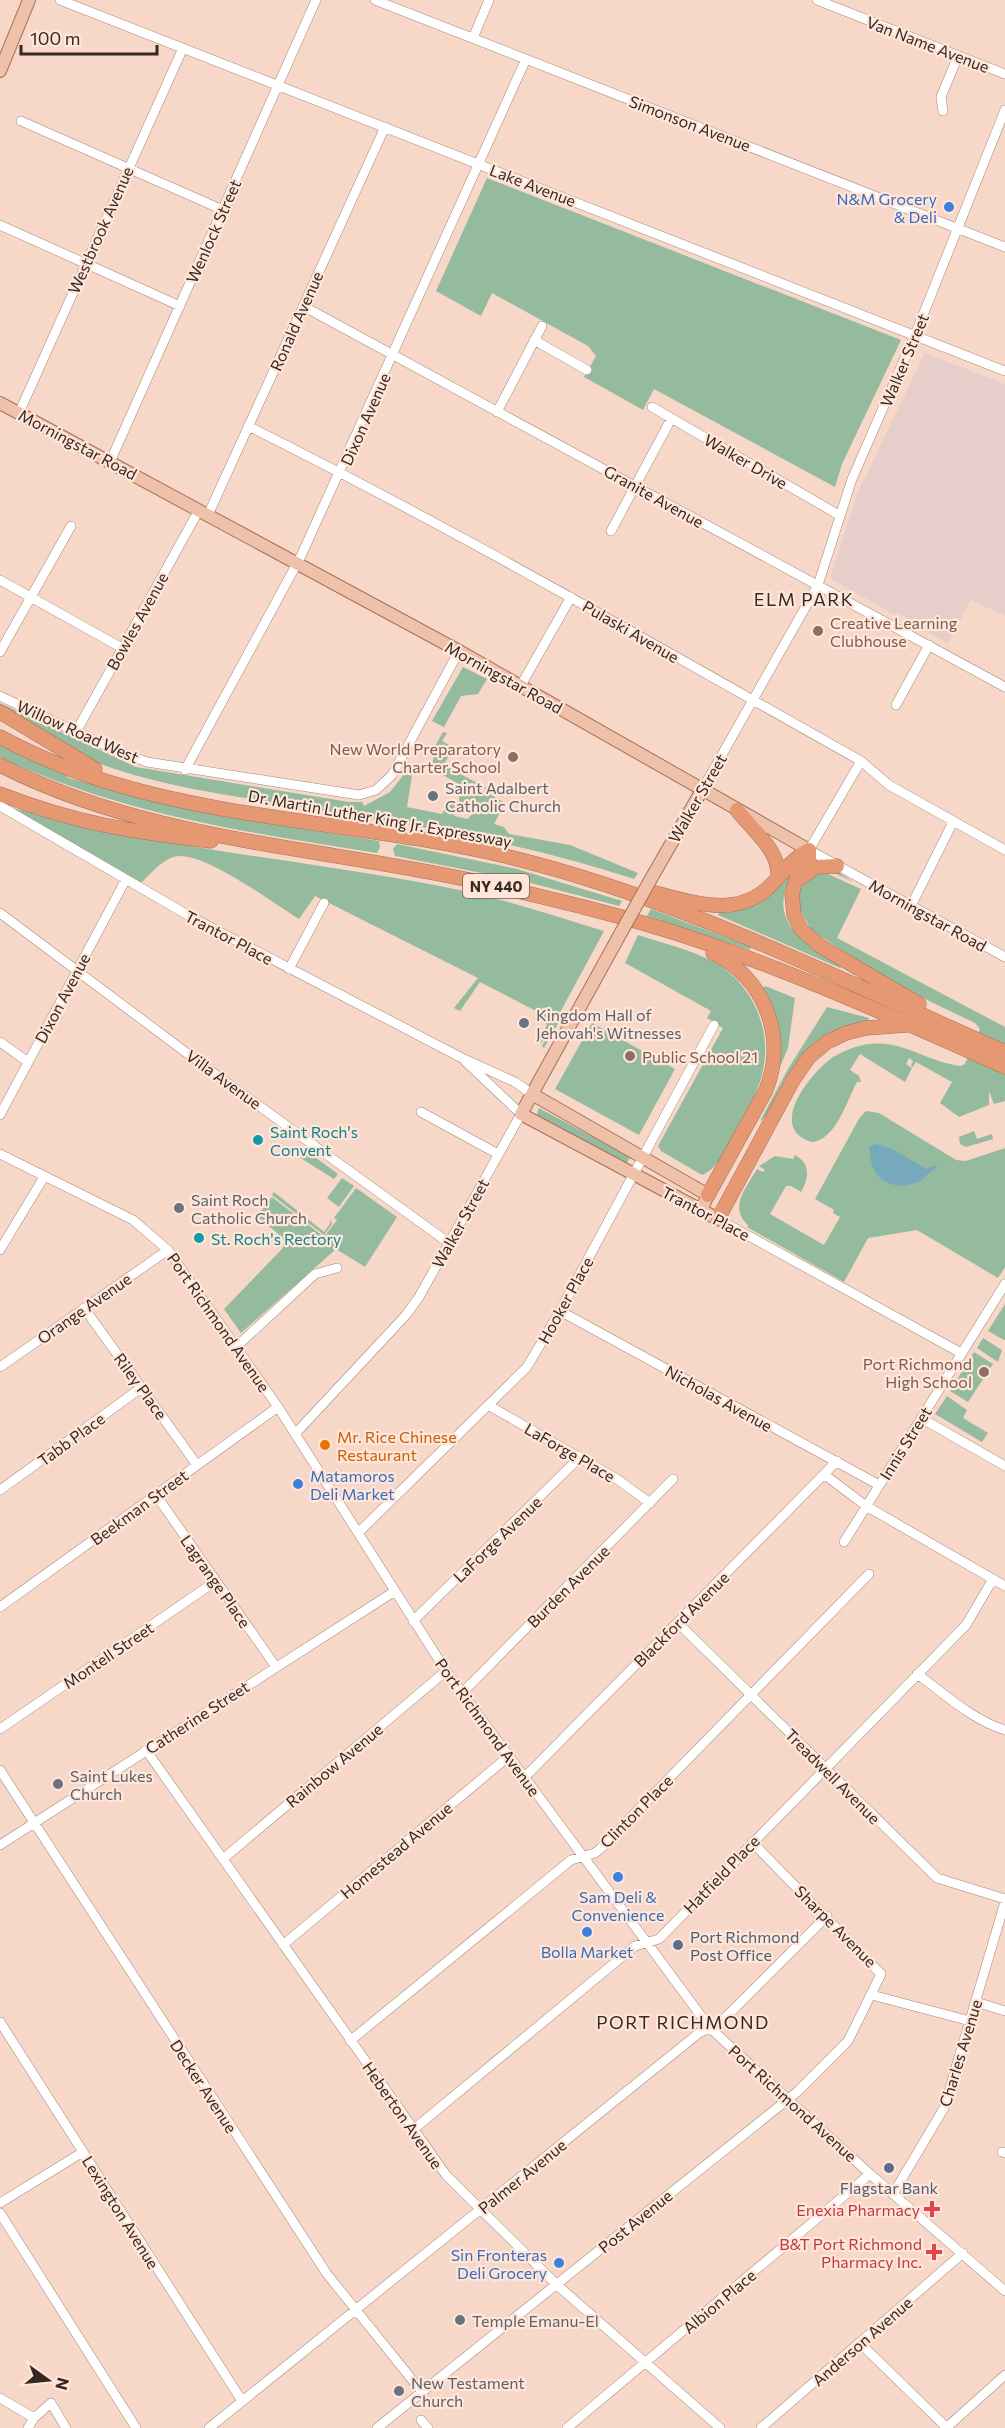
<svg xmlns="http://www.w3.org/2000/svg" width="1005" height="2428" font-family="Commissioner,sans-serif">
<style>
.industrial{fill:#e8ceca}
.green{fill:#94bb9d}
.water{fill:#76a9bb}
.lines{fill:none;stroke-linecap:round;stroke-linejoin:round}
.minor-casing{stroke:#a4887a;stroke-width:10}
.major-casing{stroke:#a77156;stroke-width:14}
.highway-casing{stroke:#a77156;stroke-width:15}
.minor{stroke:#fff;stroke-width:9}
.major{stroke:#efc1aa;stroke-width:12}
.highway{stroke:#e59871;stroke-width:14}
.major-bridge-casing{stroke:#a77156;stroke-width:14;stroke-linecap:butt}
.major-bridge{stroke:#efc1aa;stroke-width:12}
.shop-dot{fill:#3f7fe0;stroke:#ffe6d9;stroke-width:2}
.education-dot{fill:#8d6e63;stroke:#ffe6d9;stroke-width:2}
.worship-dot{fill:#6b7280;stroke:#ffe6d9;stroke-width:2}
.culture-dot{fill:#0f9aa8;stroke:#ffe6d9;stroke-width:2}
.food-dot{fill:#e8710a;stroke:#ffe6d9;stroke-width:2}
.service-dot{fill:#5c6f8a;stroke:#ffe6d9;stroke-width:2}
.health-dot{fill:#e0444e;stroke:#ffe6d9;stroke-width:2}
.labels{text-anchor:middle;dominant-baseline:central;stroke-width:4.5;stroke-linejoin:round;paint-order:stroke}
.shield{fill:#ffe6d9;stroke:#72625a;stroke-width:1.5}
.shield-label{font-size:15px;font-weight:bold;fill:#352923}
.street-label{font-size:16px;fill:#352923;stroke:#ffe6d9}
.shop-label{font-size:16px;fill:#366cbe;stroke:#ffe6d9;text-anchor:end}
.education-label{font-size:16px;fill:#785e54;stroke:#ffe6d9;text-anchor:start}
.worship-label{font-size:16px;fill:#5b616d;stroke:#ffe6d9;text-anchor:start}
.culture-label{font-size:16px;fill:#0d838f;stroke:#ffe6d9;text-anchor:start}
.food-label{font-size:16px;fill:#c56008;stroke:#ffe6d9;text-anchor:start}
.service-label{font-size:16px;fill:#4e5e75;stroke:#ffe6d9;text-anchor:start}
.health-label{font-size:16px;fill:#be3a42;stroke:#ffe6d9;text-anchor:end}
.neighbourhood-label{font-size:18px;letter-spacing:1.5px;fill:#352923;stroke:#ffe6d9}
</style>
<rect width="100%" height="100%" fill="#f6d7c8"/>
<path class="industrial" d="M925 353 1005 384V616L971 600 948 643 921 629 922 626 896 612 895 615 830 578 858 492Z"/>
<path class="green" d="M487 178 901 340 842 464 835 487 654 389 643 410 584 377 596 356 588 346 492 293 481 316 436 291Z
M463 667 487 679 478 694 461 696 444 727 432 721Z
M0 703 136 767 349 802H362L364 806 390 792 414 762 407 807 442 814 448 804H455L454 816 468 819 477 808 464 800 463 803 459 801 460 786 472 784 505 803 494 824 504 827 509 834 570 845 638 873 634 879C532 845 427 827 320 810 243 797 163 789 90 760 59 747 29 724 0 707Z
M443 732 447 733 442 741 449 745 444 754 448 757 444 765 508 800 473 783 459 784 430 768 437 750 434 748Z
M0 744 63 772 69 778 215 815 379 841 380 847 377 853C247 832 130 816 8 761L0 757Z
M13 808C163 851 320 860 473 893 517 903 561 918 604 931L556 1020 559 1022 544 1048 542 1046 553 1026 542 1042H540L547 1024 538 1018 540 1013 480 982 460 1011 454 1008 478 978 315 896 299 919C273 903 210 856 180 856 164 856 150 875 139 885Z
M397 844 517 869 622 901 619 906 523 881 395 856 393 849Z
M820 869 840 873 853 882C837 874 821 864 806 880L817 874H828L861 889 837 938 1005 1027V1101L994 1104 989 1091V1105L959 1117 940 1103 952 1082 916 1062 913 1067 911 1066 913 1061 909 1058 906 1064 912 1068 905 1082 860 1054 850 1070 859 1076 861 1082H857C847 1100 836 1140 812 1142 766 1129 810 1073 833 1057 842 1052 853 1047 863 1045 900 1037 926 1062 961 1066L965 1064 980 1029 975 1023 900 987 812 931 800 910 799 893 805 878Z
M786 871 793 873C764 923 806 943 842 965L840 968 718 915 719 912Z
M651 909 751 947 750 950 647 916Z
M638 935C663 943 692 950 716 963 752 985 772 1028 763 1070 760 1088 750 1104 741 1120 732 1136 720 1169 702 1175L661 1151 658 1146 723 1028 707 1018 711 1011 625 963Z
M765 986 795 998 788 1048 774 1081 762 989Z
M827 1007 869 1018 868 1021C819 1037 806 1043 779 1090 774 1100 769 1115 760 1121L788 1069Z
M592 1023 675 1069 639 1135 555 1089Z
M539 1108 630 1157 626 1165 536 1116Z
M866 1111 879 1113 956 1160 966 1161 1005 1148V1267L998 1278 917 1230 868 1238 844 1282 747 1227 748 1225C728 1207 747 1187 757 1169L763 1172 765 1170 759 1166 775 1156 793 1159 795 1155C811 1164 809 1178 801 1192L791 1186H786L770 1214 824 1245 840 1217 833 1213 834 1210 815 1199 860 1117Z
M974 1131 977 1139 992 1134 993 1139 966 1147 960 1144 959 1137Z
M305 1150 338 1174 334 1179 299 1157Z
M342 1178 354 1186 339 1207 327 1198Z
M356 1188 397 1217 365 1267 336 1249 241 1333 224 1309 283 1248V1238L257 1216 272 1197 324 1237 337 1220 334 1218Z
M274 1192 324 1232 330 1224V1219L332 1224 324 1235 272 1195Z
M1005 1304V1340H1004L988 1331Z
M983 1338 1002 1350 998 1362 977 1348Z
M974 1352 993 1364 968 1402 950 1391Z
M947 1396 967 1410 963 1418 988 1433 982 1442 935 1414Z"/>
<path class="water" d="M876 1144 891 1148 926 1169 936 1165 937 1168C928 1171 928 1177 920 1181 904 1189 883 1187 874 1170 870 1163 871 1154 869 1147Z"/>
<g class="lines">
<g class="minor-casing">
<path id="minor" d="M60 0 1005 371
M375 0 1005 247
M817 0 1005 74
M473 38 489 0
M943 111 941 97 958 56
M21 121 223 210
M0 225 180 306
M303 306 1005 687
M534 340 587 370
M652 407 839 515
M497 412 542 326
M19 413 183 48
M248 426C457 530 658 647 861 761L889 785 1005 850
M110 462 316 0
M208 515 385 127
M611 531 671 419
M0 580 122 648
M0 652 71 526
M520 687 571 597
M0 696 117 751 147 762 359 795 376 790 392 775 459 651
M896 705 929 645
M76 732 199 510
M861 761 809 850 1005 957
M185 770 301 556 526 59
M702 790 818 585 852 479 915 335 1005 110
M0 806 191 917 462 1058 515 1082 532 1094
M911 906 953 822
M0 913 204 1066 449 1243
M289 969 324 903
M0 1042 28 1062
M421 1112 498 1154
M0 1115 125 881
M0 1154 133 1220 168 1250 278 1407 446 1671 710 2028 870 2174 1005 2291
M718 1219 961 1353
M0 1250 44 1177
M84 1308 197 1465
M560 1311 879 1485
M237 1346 315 1274 337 1268
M0 1367 168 1250
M488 1405 617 1479 650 1503
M921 1418 1005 1466
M295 1434 406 1315 419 1297 521 1114 465 1061
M825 1475 866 1506 1005 1586
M0 1490 141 1388
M156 1495 276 1667
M358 1533 527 1367 560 1311 714 1025
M844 1542 1005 1284
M0 1607 278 1407
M413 1621 580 1457
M678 1623 937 1878 1005 1899
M917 1674C945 1694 972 1720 1005 1730
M462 1693 673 1479
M0 1729 216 1581
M146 1750 446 2175 556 2284 720 2428
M0 1770 327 2274 422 2392
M525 1777 837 1461
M0 1845 395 1591
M223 1859 446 1671
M283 1945 509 1756
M872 1995 970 2021
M976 2002 1005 2011
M0 2022 242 2401
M350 2041 571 1860 595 1853 600 1849 869 1574
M414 2129 635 1946 659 1939 966 1625 993 1579
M1002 2152 1005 2153
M893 2194 944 2108 1005 1902
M0 2203 83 2152
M0 2213 136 2428
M860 2343 947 2428
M0 2398 34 2418
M421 2420 428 2428
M28 2428 34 2418 51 2403 66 2428
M209 2428 699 2033 720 2023 827 1916
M377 2428 797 2092 848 2041 881 1974 752 1842
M567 2428 870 2174
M761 2428 963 2253
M946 2428 1005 2375"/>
</g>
<g class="major-casing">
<path id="major" d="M0 71 29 0
M0 403 459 651 809 850
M652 877 702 790
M618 938 521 1114 718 1219
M532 1094 708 1195 701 1210"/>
</g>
<g class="highway-casing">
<path id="highway" d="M0 712 95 769
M0 737C34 755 71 771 108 782 235 821 375 825 505 856 680 898 841 980 1005 1052
M0 765C152 843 329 847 492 885 556 900 620 915 682 935 793 971 899 1020 1005 1067
M0 794C74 823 132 832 211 841
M737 810C752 830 780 850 778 877
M802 877 816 867 837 866
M647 891C688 900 732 920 768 888 783 874 790 860 809 850V859L797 876 792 895 794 915 801 929 820 946 919 1004
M708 1195 766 1090C787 1037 765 978 713 953
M718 1219 793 1080 809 1057 827 1042 846 1033 866 1028 907 1025"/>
</g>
<use href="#minor" class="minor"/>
<use href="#major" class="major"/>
<use href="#highway" class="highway"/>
<g class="major-bridge-casing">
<path id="major-bridge" d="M618 938 652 877"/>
</g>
<use href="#major-bridge" class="major-bridge"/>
</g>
<g class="shop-dot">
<circle cx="949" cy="207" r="6"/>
<circle cx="298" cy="1484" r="6"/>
<circle cx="618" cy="1877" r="6"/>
<circle cx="587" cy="1932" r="6"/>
<circle cx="559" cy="2263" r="6"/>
</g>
<g class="education-dot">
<circle cx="818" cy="631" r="6"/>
<circle cx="513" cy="757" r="6"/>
<circle cx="630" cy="1056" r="6"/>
<circle cx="984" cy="1372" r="6"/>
</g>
<g class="worship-dot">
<circle cx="433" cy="796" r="6"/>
<circle cx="524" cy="1023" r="6"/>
<circle cx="179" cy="1208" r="6"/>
<circle cx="58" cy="1784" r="6"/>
<circle cx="460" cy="2320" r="6"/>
<circle cx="399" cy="2391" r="6"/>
</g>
<g class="culture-dot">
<circle cx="258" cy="1140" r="6"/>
<circle cx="199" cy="1238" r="6"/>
</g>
<circle class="food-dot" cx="325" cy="1445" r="6"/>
<g class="service-dot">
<circle cx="678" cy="1945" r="6"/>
<circle cx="889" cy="2168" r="6"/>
</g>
<g class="health-dot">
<path d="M929 2200h6v6h6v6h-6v6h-6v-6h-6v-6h6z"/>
<path d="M931 2243h6v6h6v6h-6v6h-6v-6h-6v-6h6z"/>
</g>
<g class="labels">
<rect class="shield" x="463" y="874" width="66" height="24" rx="4.5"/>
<g class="shield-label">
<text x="496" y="886">NY 440</text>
</g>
<g class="street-label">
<text transform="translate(928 44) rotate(21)">Van Name Avenue</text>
<text transform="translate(690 123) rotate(21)">Simonson Avenue</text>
<text transform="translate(533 185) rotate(21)">Lake Avenue</text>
<text transform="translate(100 230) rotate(-66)">Westbrook Avenue</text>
<text transform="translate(213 231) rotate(-66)">Wenlock Street</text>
<text transform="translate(296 321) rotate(-66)">Ronald Avenue</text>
<text transform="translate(904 360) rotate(-67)">Walker Street</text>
<text transform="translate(365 419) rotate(-66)">Dixon Avenue</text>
<text transform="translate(78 444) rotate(28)">Morningstar Road</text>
<text transform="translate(746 461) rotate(30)">Walker Drive</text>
<text transform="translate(654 496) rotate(29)">Granite Avenue</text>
<text transform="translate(137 621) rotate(-61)">Bowles Avenue</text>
<text transform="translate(631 631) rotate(30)">Pulaski Avenue</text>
<text transform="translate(504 677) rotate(29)">Morningstar Road</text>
<text transform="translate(78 731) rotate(24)">Willow Road West</text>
<text transform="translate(697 798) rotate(-60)">Walker Street</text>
<text transform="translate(380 818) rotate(10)">Dr. Martin Luther King Jr. Expressway</text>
<text transform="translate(928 915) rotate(29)">Morningstar Road</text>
<text transform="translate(229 937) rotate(28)">Trantor Place</text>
<text transform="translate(62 998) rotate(-62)">Dixon Avenue</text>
<text transform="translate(224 1079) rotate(36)">Villa Avenue</text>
<text transform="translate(706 1213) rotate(28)">Trantor Place</text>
<text transform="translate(460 1223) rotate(-61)">Walker Street</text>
<text transform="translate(565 1300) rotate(-61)">Hooker Place</text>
<text transform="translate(84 1308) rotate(-35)">Orange Avenue</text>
<text transform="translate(219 1322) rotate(55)">Port Richmond Avenue</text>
<text transform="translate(141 1386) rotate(54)">Riley Place</text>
<text transform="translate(719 1398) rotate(29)">Nicholas Avenue</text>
<text transform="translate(71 1439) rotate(-36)">Tabb Place</text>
<text transform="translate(905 1443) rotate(-58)">Innis Street</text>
<text transform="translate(570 1452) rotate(30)">LaForge Place</text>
<text transform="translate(139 1507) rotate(-36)">Beekman Street</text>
<text transform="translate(497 1539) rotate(-44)">LaForge Avenue</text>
<text transform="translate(216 1581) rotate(55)">Lagrange Place</text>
<text transform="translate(568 1586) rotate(-45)">Burden Avenue</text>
<text transform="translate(681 1619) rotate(-45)">Blackford Avenue</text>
<text transform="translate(108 1655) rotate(-34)">Montell Street</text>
<text transform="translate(197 1717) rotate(-33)">Catherine Street</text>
<text transform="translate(488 1727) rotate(54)">Port Richmond Avenue</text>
<text transform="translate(334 1765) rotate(-40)">Rainbow Avenue</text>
<text transform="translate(833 1776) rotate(45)">Treadwell Avenue</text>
<text transform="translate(636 1811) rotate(-45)">Clinton Place</text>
<text transform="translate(396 1850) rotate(-40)">Homestead Avenue</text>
<text transform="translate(721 1874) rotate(-46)">Hatfield Place</text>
<text transform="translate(836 1926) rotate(45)">Sharpe Avenue</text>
<text transform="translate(960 2053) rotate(-73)">Charles Avenue</text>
<text transform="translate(204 2086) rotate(57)">Decker Avenue</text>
<text transform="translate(793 2103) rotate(42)">Port Richmond Avenue</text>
<text transform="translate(403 2115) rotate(55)">Heberton Avenue</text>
<text transform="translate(522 2176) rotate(-39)">Palmer Avenue</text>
<text transform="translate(121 2212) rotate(58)">Lexington Avenue</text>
<text transform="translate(635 2221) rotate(-39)">Post Avenue</text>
<text transform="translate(719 2301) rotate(-40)">Albion Place</text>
<text transform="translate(862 2341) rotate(-41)">Anderson Avenue</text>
</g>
<g class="shop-label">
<text x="937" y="198">N&amp;M Grocery<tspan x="937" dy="18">&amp; Deli</tspan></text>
<text x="310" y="1475" text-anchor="start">Matamoros<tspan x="310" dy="18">Deli Market</tspan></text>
<text x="618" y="1896" text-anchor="middle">Sam Deli &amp;<tspan x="618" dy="18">Convenience</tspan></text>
<text x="587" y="1951" text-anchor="middle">Bolla Market</text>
<text x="547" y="2254">Sin Fronteras<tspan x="547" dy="18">Deli Grocery</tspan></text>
</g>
<g class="education-label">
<text x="830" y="622">Creative Learning<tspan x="830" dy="18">Clubhouse</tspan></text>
<text x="501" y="748" text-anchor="end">New World Preparatory<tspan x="501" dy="18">Charter School</tspan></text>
<text x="642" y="1056">Public School 21</text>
<text x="972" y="1363" text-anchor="end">Port Richmond<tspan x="972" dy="18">High School</tspan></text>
</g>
<g class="worship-label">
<text x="445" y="787">Saint Adalbert<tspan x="445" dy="18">Catholic Church</tspan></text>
<text x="536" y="1014">Kingdom Hall of<tspan x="536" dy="18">Jehovah's Witnesses</tspan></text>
<text x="191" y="1199">Saint Roch<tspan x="191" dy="18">Catholic Church</tspan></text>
<text x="70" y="1775">Saint Lukes<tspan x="70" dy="18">Church</tspan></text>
<text x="472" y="2320">Temple Emanu-El</text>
<text x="411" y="2382">New Testament<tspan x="411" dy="18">Church</tspan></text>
</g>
<g class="culture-label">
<text x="270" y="1131">Saint Roch's<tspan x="270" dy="18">Convent</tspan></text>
<text x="211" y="1238">St. Roch's Rectory</text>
</g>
<g class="food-label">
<text x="337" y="1436">Mr. Rice Chinese<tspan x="337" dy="18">Restaurant</tspan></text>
</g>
<g class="service-label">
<text x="690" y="1936">Port Richmond<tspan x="690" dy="18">Post Office</tspan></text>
<text x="889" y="2187" text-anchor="middle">Flagstar Bank</text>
</g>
<g class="health-label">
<text x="920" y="2209">Enexia Pharmacy</text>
<text x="922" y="2243">B&amp;T Port Richmond<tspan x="922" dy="18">Pharmacy Inc.</tspan></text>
</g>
<g class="neighbourhood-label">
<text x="804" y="599">ELM PARK</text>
<text x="683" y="2022">PORT RICHMOND</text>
</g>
</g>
<g transform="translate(48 2380) rotate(105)" stroke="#ffe6d9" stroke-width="4.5" paint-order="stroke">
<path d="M0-4.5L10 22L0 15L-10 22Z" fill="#352923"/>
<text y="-9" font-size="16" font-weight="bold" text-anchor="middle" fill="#352923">N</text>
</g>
<path d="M21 45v9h136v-9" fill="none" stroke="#352923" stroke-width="3"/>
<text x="30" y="45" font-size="18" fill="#352923" stroke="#ffe6d9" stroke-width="4.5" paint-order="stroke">100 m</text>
</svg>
